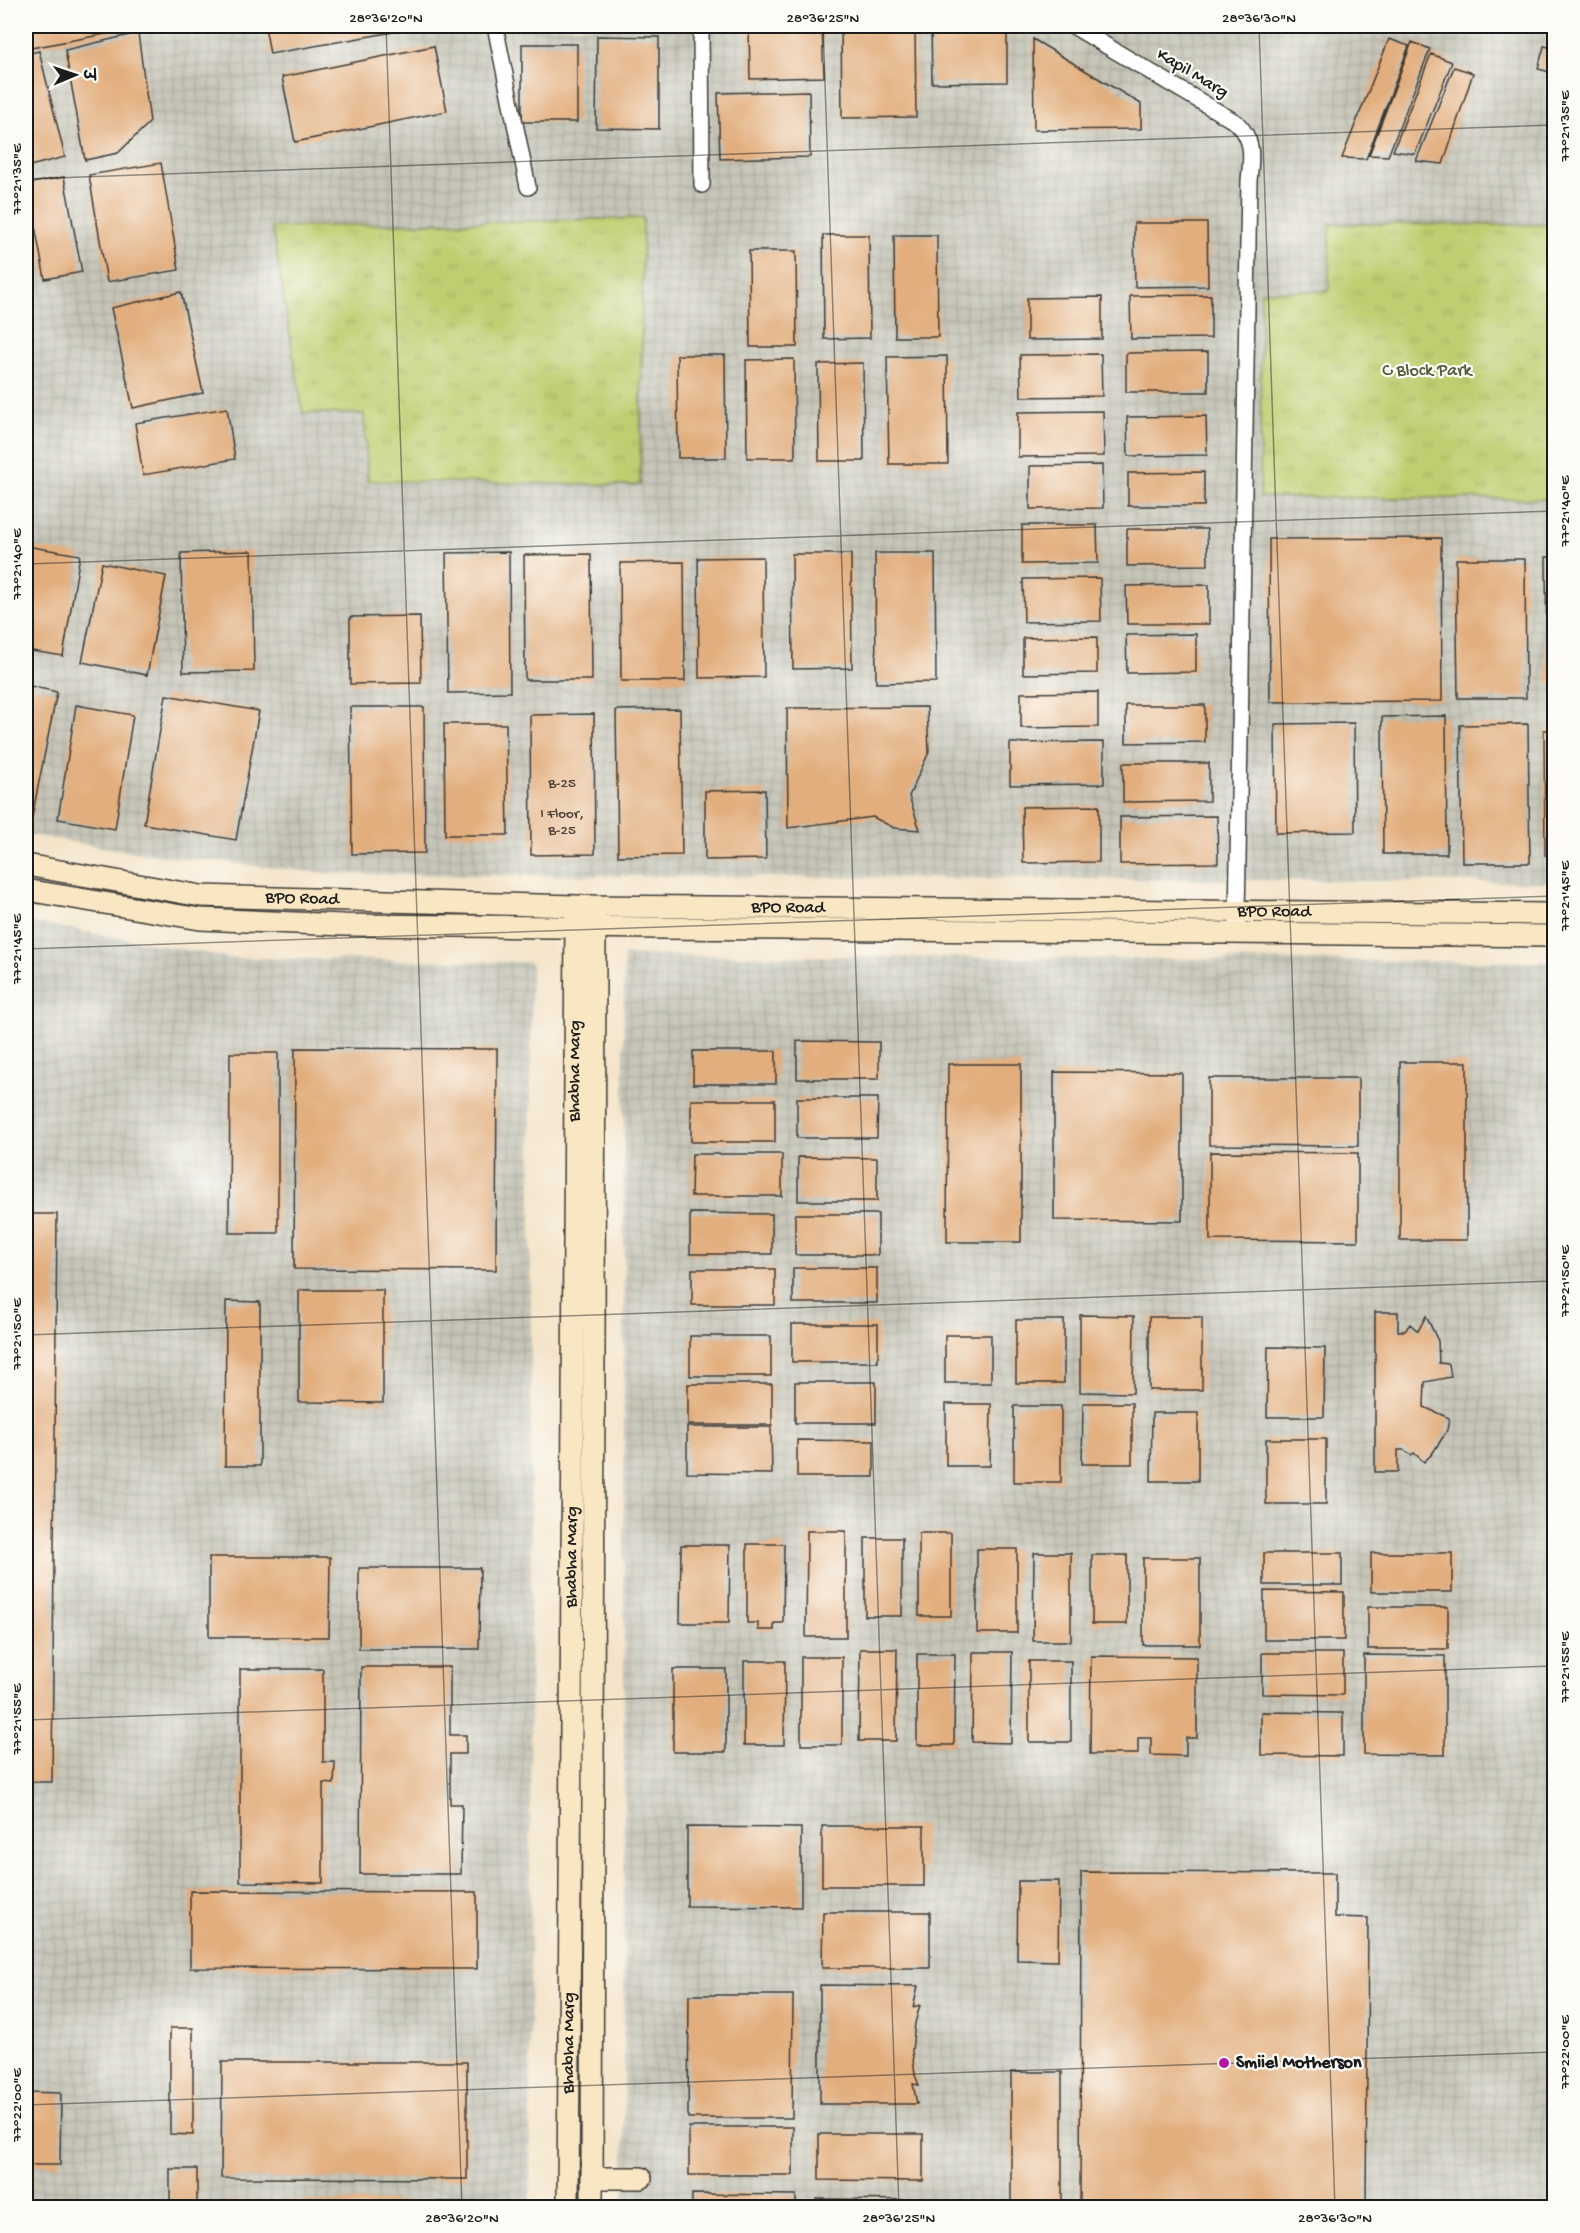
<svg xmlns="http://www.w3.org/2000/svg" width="1580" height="2233" font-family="'Gochi Hand','Playpen Sans Deva',sans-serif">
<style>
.industrial{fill:url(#industrial-grid)}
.park{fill:url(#park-tufts);stroke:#6e7546;stroke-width:1.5}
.building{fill:#e2ae7e}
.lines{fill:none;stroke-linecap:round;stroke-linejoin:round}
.street-casing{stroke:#3c3a36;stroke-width:18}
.secondary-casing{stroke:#3c3a36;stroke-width:24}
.street{stroke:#fff;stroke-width:15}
.secondary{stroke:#f9e7c3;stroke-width:21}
.ticks{fill:none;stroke:#1c1c1c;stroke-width:1.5;stroke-opacity:0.45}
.poi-dot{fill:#b5179e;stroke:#fdfcf7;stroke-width:2}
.labels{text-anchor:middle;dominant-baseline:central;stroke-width:4.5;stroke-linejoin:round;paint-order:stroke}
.number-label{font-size:15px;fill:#4e4034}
.street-label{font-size:18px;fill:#1c1c1c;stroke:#fdfcf7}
.park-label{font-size:18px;fill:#555a39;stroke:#fdfcf7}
.poi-label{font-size:18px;font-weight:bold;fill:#1c1c1c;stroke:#fdfcf7;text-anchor:start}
.neatline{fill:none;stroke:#1c1c1c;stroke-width:2}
.ticks-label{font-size:15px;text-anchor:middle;fill:#1c1c1c}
</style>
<defs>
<pattern id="industrial-grid" width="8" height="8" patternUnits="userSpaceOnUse" patternTransform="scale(1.5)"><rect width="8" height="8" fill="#c6c5b8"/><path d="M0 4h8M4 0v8" fill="none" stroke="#aaa99e"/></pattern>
<pattern id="park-tufts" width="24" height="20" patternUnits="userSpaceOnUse" patternTransform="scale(1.5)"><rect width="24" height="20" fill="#bfce70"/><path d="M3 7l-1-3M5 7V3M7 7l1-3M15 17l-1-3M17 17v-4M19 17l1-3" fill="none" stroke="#a4b060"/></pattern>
</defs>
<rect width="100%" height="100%" fill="#fdfcf7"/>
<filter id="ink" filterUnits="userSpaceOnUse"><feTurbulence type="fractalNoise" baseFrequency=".0167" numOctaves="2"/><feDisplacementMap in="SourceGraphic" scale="12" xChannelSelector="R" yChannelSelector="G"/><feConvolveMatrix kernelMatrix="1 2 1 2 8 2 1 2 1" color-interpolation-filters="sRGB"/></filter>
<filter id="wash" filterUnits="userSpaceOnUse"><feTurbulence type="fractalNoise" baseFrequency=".008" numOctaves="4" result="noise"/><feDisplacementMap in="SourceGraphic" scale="24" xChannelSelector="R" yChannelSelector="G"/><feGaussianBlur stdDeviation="1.35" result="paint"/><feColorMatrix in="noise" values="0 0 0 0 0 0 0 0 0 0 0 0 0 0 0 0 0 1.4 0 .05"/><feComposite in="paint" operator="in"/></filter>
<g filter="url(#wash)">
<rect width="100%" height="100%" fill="#f4e4ca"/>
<path class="industrial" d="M26 26H1554V882L334 874 139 853 26 834Z
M26 921 231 958 531 962 530 2207H26Z
M624 955 1554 962V2207H624Z"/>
<path class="park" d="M643 218 640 485 368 481 364 414 303 413 272 227Z
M1330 224 1554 225V499L1260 497 1261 291H1329Z"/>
<g id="blocks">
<path class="building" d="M26 26H136L137 28 26 49Z
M265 26H421V27L270 54Z
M749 26H822L824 77 750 79Z
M841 26H915L916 117 842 118Z
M931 26H1007V82L932 83Z
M138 33 150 122 118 153 85 160 65 50Z
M597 36 659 37V129L596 128Z
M1033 39 1141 104V129L1034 130Z
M1389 39 1409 46 1366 159 1342 158Z
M1412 42 1430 49 1388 156 1369 155Z
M522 44H577V122H522Z
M434 46 447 111 295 142 282 77Z
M1544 46 1554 48V73L1538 69Z
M39 51 65 157 26 167V54Z
M1431 54 1452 62 1415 154 1393 151Z
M1454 67 1473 73 1443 164 1416 161Z
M809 91 810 157 720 159 718 93Z
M161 163 179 270 107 282 89 175Z
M64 177 82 272 45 279 27 184Z
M1134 223H1207L1208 286 1135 287Z
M823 235H869L870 338 824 339Z
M894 235H937L938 337H895Z
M749 251H796L797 347H750Z
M181 292 203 393 133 408 111 308Z
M1211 295V338L1131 339 1130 296Z
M1102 297V339L1027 340V298Z
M1208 352V392H1126V353Z
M1101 354 1102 396 1021 397 1020 355Z
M677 355H725L726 458H678Z
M947 356 948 464H889L887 357Z
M794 359 795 458H747L746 360Z
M863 363 864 461H819L818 364Z
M227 408 235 459 143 475 135 423Z
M1103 411 1104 456 1018 457V412Z
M1206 416 1207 455 1128 456 1127 417Z
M1102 465 1103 508 1030 509V466Z
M1204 472V506H1128V473Z
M1022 525H1097L1098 563 1022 564Z
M1127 529H1207L1208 565 1127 566Z
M1441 538 1442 701 1270 702 1269 539Z
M26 546 80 555 63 656 26 650Z
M252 551 254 671 183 672 181 553Z
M509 552 510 692 448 693 446 553Z
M875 553H935L936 682 876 683Z
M591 554 592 680H525L524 555Z
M792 554H851L852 668 793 669Z
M763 557 764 677 699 678 698 558Z
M1546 557H1554V682H1547Z
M1456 559H1525L1526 698H1458Z
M684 562 685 681H621L620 563Z
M102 563 166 576 147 675 82 662Z
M1100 578 1101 621 1024 622 1023 579Z
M1209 585V624H1127L1126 586Z
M420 616 421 683 350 684V617Z
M1196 634V672L1127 673 1126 635Z
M1097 637V673L1023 674V638Z
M26 685 57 692 32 817 26 816Z
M1098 692V727L1021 728V693Z
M166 695 259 711 236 840 144 824Z
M76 705 133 715 115 829 58 819Z
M1126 705H1205V742L1126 743Z
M350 707H424L425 853 352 854Z
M927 707 929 752 909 796 920 830 894 828 873 817 788 828 787 708Z
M680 709 682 855 618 856 616 710Z
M594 714 595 854 531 855 530 715Z
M1446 716 1447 854H1383L1382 717Z
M1354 723 1355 832 1276 833 1275 724Z
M444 724H506L508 835H445Z
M1528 724 1530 863H1462L1460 725Z
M1544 730H1554V855H1545Z
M1104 742V784L1010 785V743Z
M1123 763H1209V801L1123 802Z
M765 790 766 859 705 860V791Z
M1099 806V862L1023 863 1022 807Z
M1217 816 1218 863 1120 864V817Z
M797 1041 879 1042V1079H797Z
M295 1048 497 1049 496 1270 294 1269Z
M693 1051H776V1084H693Z
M230 1053H278V1233H229Z
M1400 1062H1467V1240H1400Z
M948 1064H1021V1242H947Z
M1054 1072 1182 1073V1221L1054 1220Z
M1209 1078H1358V1146L1209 1145Z
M797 1098H878L877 1138H797Z
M691 1100H775V1142H691Z
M1210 1152 1358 1153V1241L1210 1240Z
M692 1154H782V1196H691Z
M798 1157 877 1158V1201H798Z
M690 1213 772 1214V1254H690Z
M26 1214H57L52 1782H26Z
M795 1214H878V1255H795Z
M793 1268H877V1303H793Z
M692 1269H775V1305H692Z
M299 1290H383V1403L299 1402Z
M226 1301 260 1302V1466H225Z
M1375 1312H1398V1331H1405L1410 1324 1418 1331 1426 1316 1438 1341 1439 1363 1449 1364 1451 1377 1425 1382 1424 1407 1449 1418 1447 1430 1443 1437 1432 1454 1424 1462 1414 1453 1411 1455 1404 1450H1398V1472H1375Z
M1080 1315 1134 1316 1133 1393 1080 1392Z
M1149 1317H1202V1390H1149Z
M1016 1320H1064V1383H1016Z
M792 1324H878V1362H792Z
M945 1335H991V1383H945Z
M690 1336H771V1376H690Z
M1268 1347 1325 1348 1324 1417H1267Z
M795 1382H876V1423H795Z
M688 1384H772V1425H688Z
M1083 1403H1132V1464H1082Z
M946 1404H991L990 1466H946Z
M1014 1406H1061V1482H1014Z
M1152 1413H1198V1481H1151Z
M687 1427H771L772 1474 687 1473Z
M1266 1439H1326V1504H1266Z
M797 1440 874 1441V1477H797Z
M807 1531H846V1637H806Z
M919 1533H951V1616H919Z
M865 1538H902V1616H865Z
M747 1544H784L783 1623H774V1630H758V1623H747Z
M681 1545H730L729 1623H680Z
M977 1549H1017V1633H977Z
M1034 1553H1071V1641H1033Z
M1264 1553H1342V1585H1264Z
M1371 1553H1452V1592H1371Z
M1092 1555H1127V1624H1092Z
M209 1557H330L329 1637H209Z
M1143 1558H1200V1645H1143Z
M359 1568H480L479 1649H359Z
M1264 1591 1344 1592V1640H1264Z
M1368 1607H1448V1649H1368Z
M860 1649H897L896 1741H859Z
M973 1652H1012L1011 1743 972 1742Z
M1262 1653H1343V1695L1262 1694Z
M917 1654H955L954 1745H917Z
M1364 1655 1445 1656V1755L1364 1754Z
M1091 1656 1197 1657V1738H1186V1756L1151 1755V1738H1138V1754H1090Z
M801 1657H842V1745H801Z
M744 1661H785L784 1745H744Z
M1029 1661H1071V1742H1029Z
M361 1667H450V1735H466V1754H450V1804H462L461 1874H360Z
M240 1669H323V1762H335L334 1784 323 1783V1883L240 1882Z
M673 1669H726V1752H673Z
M1261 1712 1343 1713V1756L1261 1755Z
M822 1826H924V1886H822Z
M687 1827 801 1828V1907L687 1906Z
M1081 1872 1335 1873V1917L1368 1918 1366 2208H1080Z
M1018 1881H1059L1058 1961 1017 1960Z
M190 1891 477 1892V1969L190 1968Z
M823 1912H930V1968H822Z
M820 1985 918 1986 913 2007 920 2005 915 2023 912 2051 915 2075 919 2085 913 2084 917 2104H820Z
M689 1995H793L792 2118H688Z
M170 2028H193V2135L170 2134Z
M222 2062H467V2179L221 2178Z
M1011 2072H1062V2208H1011Z
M26 2092 61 2093 60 2165H26Z
M689 2127H793V2175H689Z
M819 2134H923V2181L819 2180Z
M170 2169H197V2208H170Z
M692 2194 796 2195V2208H692Z
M817 2199 922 2200V2208H817Z
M228 2201 465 2202V2208H228Z"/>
</g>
</g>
<g filter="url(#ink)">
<use href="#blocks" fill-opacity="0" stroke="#3c3a36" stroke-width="1.5"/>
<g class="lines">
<g class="street-casing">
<path id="street" d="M495 26 528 187
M701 26 702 185
M1073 26 1237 123C1255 141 1251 158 1249 181L1237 921"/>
</g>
<g class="secondary-casing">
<g id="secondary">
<path id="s1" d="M26 865 201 896 576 906 1554 914"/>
<path d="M26 890 200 919 344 925 1554 936"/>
<path d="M592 2178H641"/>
<path id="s2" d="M568 2208 576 915"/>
<path d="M592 2208 595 916"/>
</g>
</g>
<use href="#street" class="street"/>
<use href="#secondary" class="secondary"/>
</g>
</g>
<path class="ticks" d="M386 26 462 2208M823 26 899 2208M1259 26 1335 2208M26 179 1554 125M26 564 1554 511M26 949 1554 896M26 1335 1554 1281M26 1720 1554 1666M26 2105 1554 2052M26 2200V2208"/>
<circle class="poi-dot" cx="1224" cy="2063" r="6"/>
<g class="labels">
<g class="number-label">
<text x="562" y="784">B-25</text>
<text x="562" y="814">I Floor,<tspan x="562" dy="17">B-25</tspan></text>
</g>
<g class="street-label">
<text transform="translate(1192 74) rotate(31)">Kapil Marg</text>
<text stroke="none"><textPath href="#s1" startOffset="279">BPO Road</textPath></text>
<text stroke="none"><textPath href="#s1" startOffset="765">BPO Road</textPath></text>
<text stroke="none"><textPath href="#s1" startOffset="1251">BPO Road</textPath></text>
<text stroke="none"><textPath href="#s2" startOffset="1137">Bhabha Marg</textPath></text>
<text stroke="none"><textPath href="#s2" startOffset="651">Bhabha Marg</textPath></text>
<text stroke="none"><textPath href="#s2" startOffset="165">Bhabha Marg</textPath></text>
</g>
<g class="park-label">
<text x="1427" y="371">C Block Park</text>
</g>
<g class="poi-label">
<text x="1236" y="2063">Smiiel Motherson</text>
</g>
</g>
<rect width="1580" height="2233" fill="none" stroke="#fdfcf7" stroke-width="66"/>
<g transform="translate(75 75) rotate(88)" stroke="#fdfcf7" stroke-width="4.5" paint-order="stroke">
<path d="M0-4.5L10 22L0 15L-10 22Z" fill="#1c1c1c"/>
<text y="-9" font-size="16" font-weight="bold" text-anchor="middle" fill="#1c1c1c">उ</text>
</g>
<rect x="33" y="33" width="1514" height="2167" class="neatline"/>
<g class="ticks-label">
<text x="386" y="22">28°36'20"N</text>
<text x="823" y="22">28°36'25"N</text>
<text x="1259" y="22">28°36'30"N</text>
<text transform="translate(1564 126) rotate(-90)" y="5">77°21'35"E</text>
<text transform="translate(16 179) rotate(-90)" y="5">77°21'35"E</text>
<text transform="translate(1564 511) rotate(-90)" y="5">77°21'40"E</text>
<text transform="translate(16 564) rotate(-90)" y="5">77°21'40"E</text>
<text transform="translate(1564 896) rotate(-90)" y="5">77°21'45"E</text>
<text transform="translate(16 949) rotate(-90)" y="5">77°21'45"E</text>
<text transform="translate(1564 1281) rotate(-90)" y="5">77°21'50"E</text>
<text transform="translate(16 1334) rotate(-90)" y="5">77°21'50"E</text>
<text transform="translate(1564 1667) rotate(-90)" y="5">77°21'55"E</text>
<text transform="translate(16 1719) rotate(-90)" y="5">77°21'55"E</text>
<text transform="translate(1564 2052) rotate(-90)" y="5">77°22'00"E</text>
<text transform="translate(16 2105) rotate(-90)" y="5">77°22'00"E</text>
<text x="462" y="2222">28°36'20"N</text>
<text x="899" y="2222">28°36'25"N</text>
<text x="1335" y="2222">28°36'30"N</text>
</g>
</svg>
